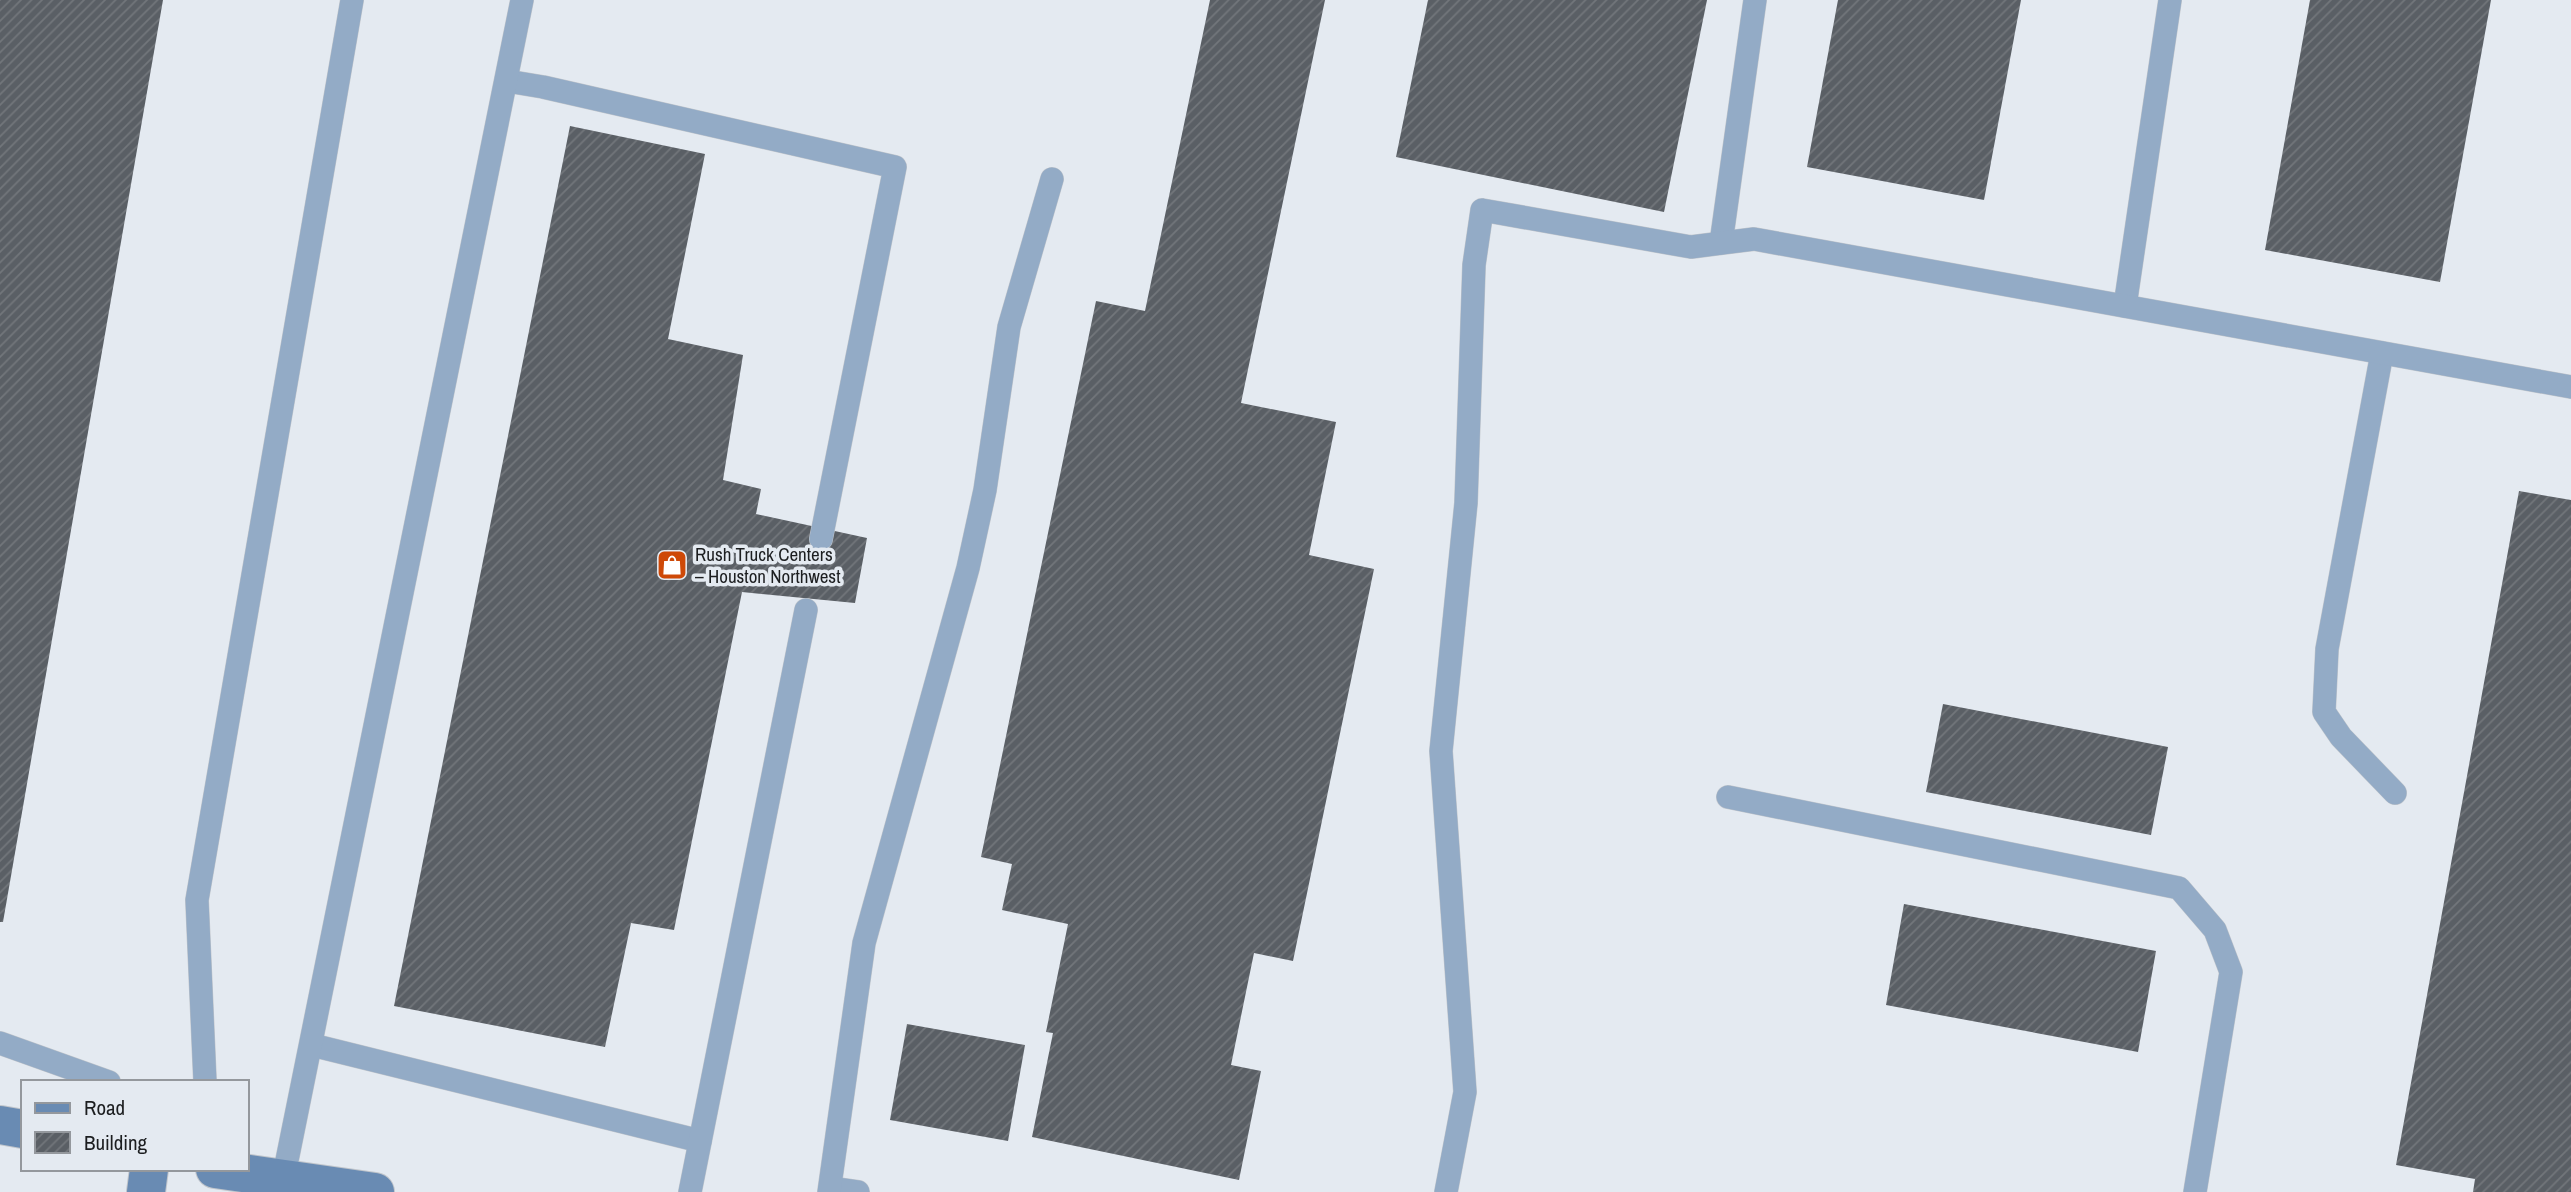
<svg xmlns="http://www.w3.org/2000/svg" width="2571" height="1192" font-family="'Archivo Narrow',sans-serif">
  <defs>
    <pattern id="building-hatch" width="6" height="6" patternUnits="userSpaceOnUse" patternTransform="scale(1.75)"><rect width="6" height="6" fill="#5a5f65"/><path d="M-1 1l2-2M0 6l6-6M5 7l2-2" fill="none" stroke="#72767b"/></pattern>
  </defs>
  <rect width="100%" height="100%" fill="#e4eaf1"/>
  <g fill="url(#building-hatch)">
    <path d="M0 0H163L3 922H0Z"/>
    <path d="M1210 0H1325L1241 403 1336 422 1309 555 1374 569 1293 961 1254 953 1231 1065 1261 1071 1239 1180 1032 1137 1053 1033 1046 1032 1068 924 1002 910 1012 864 981 857 1096 301 1145 311Z"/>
    <path d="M1428 0H1707L1664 212 1396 157Z"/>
    <path d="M1838 0H2021L1984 200 1807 167Z"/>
    <path d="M2310 0H2491L2440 282 2265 250Z"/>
    <path d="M570 126 705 154 668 339 743 355 723 480 761 489 756 514 867 538 855 603 742 592 674 930 631 923 605 1047 394 1006Z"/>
    <path d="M2519 491 2571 500V1192H2473L2475 1179 2396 1165Z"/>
    <path d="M1943 704 2168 747 2151 835 1926 792Z"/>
    <path d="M1904 904 2156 951 2138 1052 1886 1005Z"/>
    <path d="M907 1024 1025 1045 1008 1141 890 1120Z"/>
  </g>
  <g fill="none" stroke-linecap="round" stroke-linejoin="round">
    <g stroke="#c0c5cb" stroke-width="24">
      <g id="service">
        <path d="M507 81 543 87 895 167 821 539"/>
        <path d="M1721 243 1755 0"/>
        <path d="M2125 306 2170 0"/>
        <path d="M2382 353 2327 649 2324 712 2341 737 2395 793"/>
        <path d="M1728 797 2179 888 2215 930 2231 972 2195 1192"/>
        <path d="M0 1043 109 1082"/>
        <path d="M312 1045 700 1141"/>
        <path d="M205 1082 197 900 352 0"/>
        <path d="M283 1180 522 0"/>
        <path d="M830 1188 858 1192"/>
        <path d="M690 1192 806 610"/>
        <path d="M829 1192 864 943 968 568 985 490 1009 327 1052 179"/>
        <path d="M1446 1192 1465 1092 1441 751 1466 503 1474 265 1482 210 1691 247 1754 239 2571 387"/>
      </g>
    </g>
    <g stroke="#c0c5cb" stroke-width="40">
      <g id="secondary">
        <path d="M0 1125 23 1129"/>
        <path d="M215 1169 375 1192"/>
        <path d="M146 1192 149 1169"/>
      </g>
    </g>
    <use href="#service" stroke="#93abc6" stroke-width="23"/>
    <use href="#secondary" stroke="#698bb3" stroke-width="38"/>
  </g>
  <defs>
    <g id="shop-square" transform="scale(1.575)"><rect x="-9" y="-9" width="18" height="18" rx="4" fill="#ce4908" stroke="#e4eaf1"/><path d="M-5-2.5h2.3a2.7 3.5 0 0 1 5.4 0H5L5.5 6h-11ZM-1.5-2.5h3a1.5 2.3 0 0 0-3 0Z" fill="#fff"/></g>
  </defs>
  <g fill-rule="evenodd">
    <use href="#shop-square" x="672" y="565"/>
  </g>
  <g text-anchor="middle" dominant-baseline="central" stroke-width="7" stroke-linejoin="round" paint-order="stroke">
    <g font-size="19" fill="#1c1e20" stroke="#e4eaf1" text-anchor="start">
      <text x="695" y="554">Rush Truck Centers<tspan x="695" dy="22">– Houston Northwest</tspan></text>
    </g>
  </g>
  <rect x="21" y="1080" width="228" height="91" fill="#e4eaf1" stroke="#94989d" stroke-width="2"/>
  <rect x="35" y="1103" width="35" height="10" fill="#698bb3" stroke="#94989d" stroke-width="2"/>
  <text x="84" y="1115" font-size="21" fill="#1c1e20">Road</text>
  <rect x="35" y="1132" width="35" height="21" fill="url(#building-hatch)" stroke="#94989d" stroke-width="2"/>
  <text x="84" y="1150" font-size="21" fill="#1c1e20">Building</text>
</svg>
